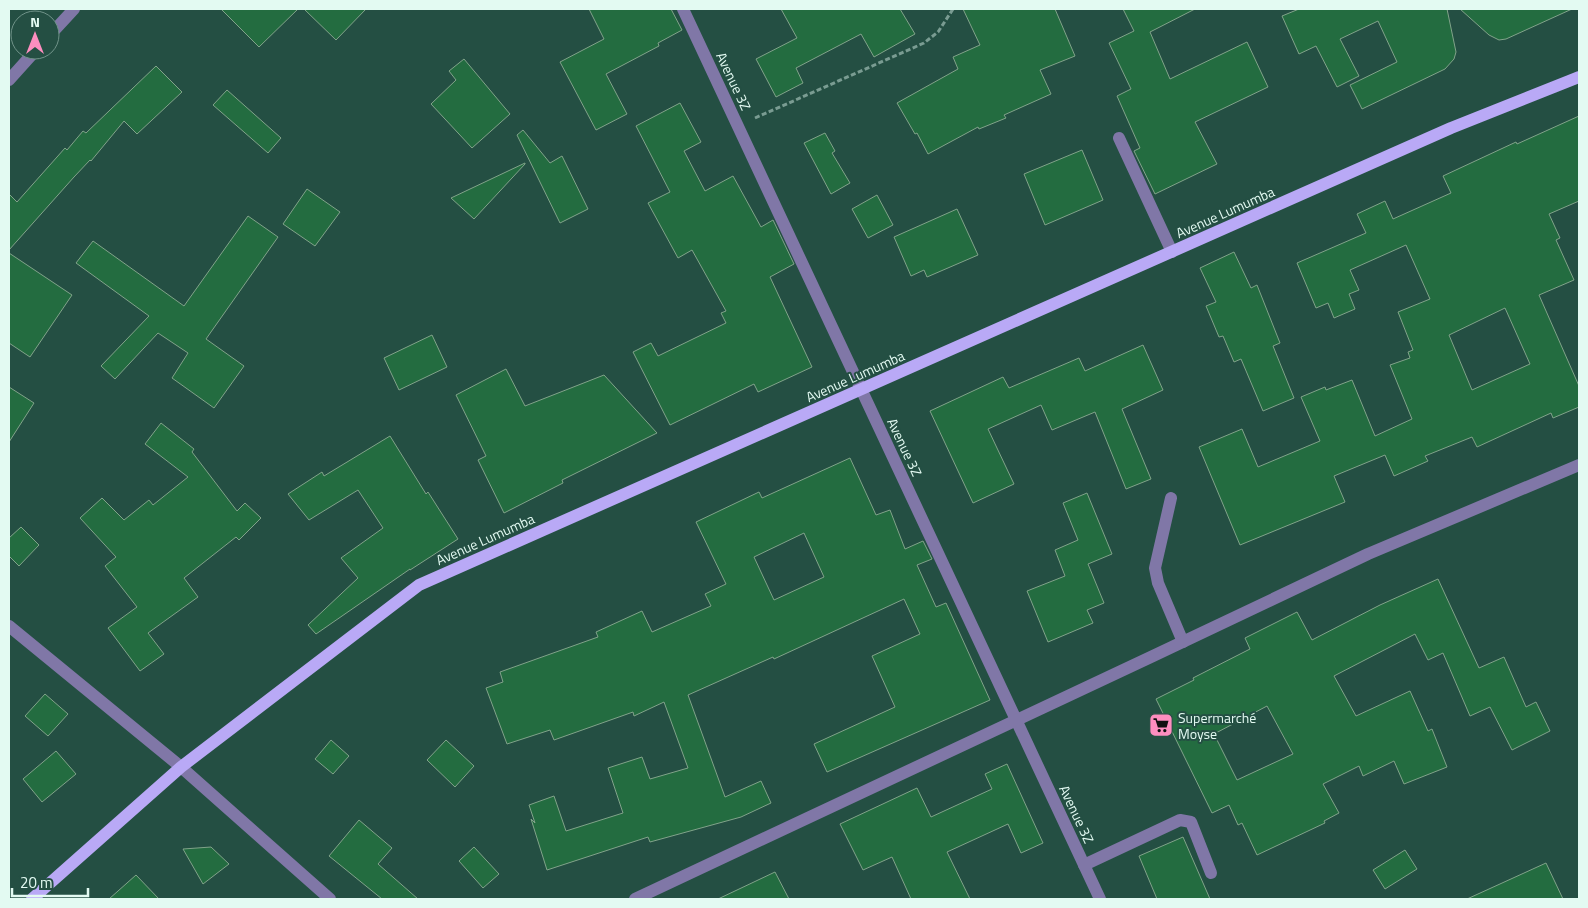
<svg xmlns="http://www.w3.org/2000/svg" width="1588" height="908" font-family="'Titillium Web',sans-serif">
  <rect width="100%" height="100%" fill="#244f43"/>
  <g fill="#236c40" stroke="#81a38a" fill-rule="evenodd">
    <path d="M221 9H298L259 47Z"/>
    <path d="M304 9H366L336 40Z"/>
    <path d="M589 9H671L682 30 658 43 659 46 606 74 627 114 596 130 560 62 604 39Z"/>
    <path d="M781 9H900L915 34 874 57 861 34 796 68 803 83 776 97 756 59 797 38Z"/>
    <path d="M963 9H1055L1075 56 1040 70 1051 94 1004 115 1006 118 979 129 978 127 928 154 917 133 915 134 897 103 958 69 953 57 980 45Z"/>
    <path d="M1123 9H1195L1150 32 1170 79 1247 42 1268 87 1195 122 1217 164 1155 194 1134 151 1140 148 1117 96 1131 89 1109 43 1134 31Z"/>
    <path d="M1299 9H1447L1456 52 1454 59 1445 69 1362 109 1350 85 1397 62 1378 21 1340 39 1359 76 1337 87 1316 46 1299 54 1282 16Z"/>
    <path d="M1460 9H1572L1506 39 1499 40 1489 35Z"/>
    <path d="M464 59 510 114 472 148 431 104 456 80 449 71Z"/>
    <path d="M156 66 182 92 137 134 124 121 91 161 90 160 74 177 9 250V194L17 202 65 148 67 150 83 131 86 133Z"/>
    <path d="M227 90 281 138 268 153 213 105Z"/>
    <path d="M680 103 701 142 684 151 705 191 733 176 761 227 773 220 794 264 770 277 812 367 758 392 754 384 670 425 633 352 651 343 658 356 726 323 721 313 726 311 692 250 678 258 648 203 670 192 636 126Z"/>
    <path d="M1579 116V201L1549 214 1560 238 1556 240 1574 280 1539 295 1579 386V407L1553 418 1551 413 1477 447 1472 437 1425 456 1428 461 1394 476 1385 455 1334 476 1345 502 1240 545 1199 447 1242 429 1258 467 1320 441 1301 397 1325 387 1326 390 1352 380 1375 436 1412 419 1390 365 1410 358 1408 352 1413 350 1398 312 1430 299 1406 245 1350 270 1359 290 1349 294 1355 309 1334 318 1328 303 1316 308 1297 263 1366 233 1357 214 1385 201 1393 219 1451 193 1443 176 1516 142 1517 144ZM1505 308 1530 364 1472 390 1449 335Z"/>
    <path d="M523 130 550 163 562 156 588 209 560 223 517 135Z"/>
    <path d="M825 133 835 151 832 153 850 183 831 194 804 143Z"/>
    <path d="M1082 150 1103 200 1045 225 1024 174Z"/>
    <path d="M525 163V164L474 219 451 198Z"/>
    <path d="M307 189 340 212 315 246 283 224Z"/>
    <path d="M877 195 893 225 868 238 852 209Z"/>
    <path d="M957 209 978 255 927 277 924 270 911 276 894 237Z"/>
    <path d="M248 216 278 237 206 339 244 366 214 408 172 378 188 353 158 333 115 379 101 366 149 316 76 263 93 241 184 306Z"/>
    <path d="M1234 252 1251 288 1257 285 1280 343 1273 346 1294 398 1263 411 1241 359 1234 362 1223 336 1219 337 1206 306 1216 302 1200 268Z"/>
    <path d="M9 253 72 295 30 357 9 343Z"/>
    <path d="M432 335 447 367 399 390 384 358Z"/>
    <path d="M1143 345 1163 390 1122 409 1151 479 1126 489 1095 412 1052 430 1041 405 988 429 1014 484 973 503 930 411 1003 377 1009 388 1079 358 1085 371Z"/>
    <path d="M506 369 525 406 604 375 657 433 562 480 563 483 504 513 478 460 486 456 456 395Z"/>
    <path d="M9 387 34 403 9 442Z"/>
    <path d="M161 423 194 449 192 452 237 511 245 503 261 518 239 540 236 537 184 578 198 597 148 633 164 654 140 671 108 628 137 607 105 566 116 557 80 518 102 498 124 520 149 500 153 505 188 477 145 444Z"/>
    <path d="M390 436 426 494 428 492 458 539 410 570V569L316 634 308 625 358 578 341 558 383 528 358 490 309 520 288 494 322 472 324 476Z"/>
    <path d="M850 458 876 515 890 510 905 549 923 541 932 559 917 565 936 607 946 603 990 700 827 772 814 744 895 707 872 656 920 634 904 599 774 659 773 657 688 695 725 797 761 781 771 803 741 817 650 842 648 837 547 870 531 819 535 823 529 805 554 796 566 831 623 813 608 768 642 757 650 779 688 768 664 702 634 716 633 712 554 740 550 730 507 744 486 688 503 682 500 672 598 637 596 632 642 611 652 632 711 606 705 594 726 584 696 522 759 492 762 498ZM804 533 824 577 774 600 754 557Z"/>
    <path d="M1087 493 1112 554 1088 564 1104 603 1087 610 1093 623 1048 642 1027 591 1065 576 1055 550 1078 540 1063 503Z"/>
    <path d="M21 527 39 545 19 566 9 556V538Z"/>
    <path d="M1438 579 1479 668 1504 657 1526 707 1536 702 1550 731 1512 750 1490 707 1470 716 1443 653 1428 660 1415 634 1334 676 1356 716 1410 691 1428 731 1432 729 1447 767 1404 784 1394 761 1363 776 1359 766 1323 784 1339 813 1324 821 1325 823 1257 855 1242 823 1238 825 1229 805 1212 813 1156 699 1194 680 1193 678 1250 649 1245 638 1297 612 1312 640 1380 605ZM1267 706 1293 754 1237 780 1214 734Z"/>
    <path d="M45 694 68 714 48 736 25 716Z"/>
    <path d="M331 740 349 756 333 774 315 759Z"/>
    <path d="M446 740 474 766 455 787 427 760Z"/>
    <path d="M56 751 76 774 42 802 23 779Z"/>
    <path d="M1007 764 1043 843 1021 853 1008 824 947 852 970 899H911L892 857 863 870 840 824 917 788 931 817 992 789 985 774Z"/>
    <path d="M359 820 392 848 378 864 418 899H382L329 856Z"/>
    <path d="M1183 837 1210 899H1157L1139 856Z"/>
    <path d="M211 847 229 864 203 884 183 849Z"/>
    <path d="M474 847 499 874 483 888 459 861Z"/>
    <path d="M1405 850 1417 869 1385 889 1373 870Z"/>
    <path d="M1546 863 1563 899H1467Z"/>
    <path d="M775 872 789 899H718Z"/>
    <path d="M136 875 159 899H109Z"/>
  </g>
  <g fill="none" stroke-linecap="round" stroke-linejoin="round">
    <path stroke="#7a9c92" stroke-width="3" stroke-dasharray="5 2.5" stroke-linecap="butt" d="M755 118 924 43 938 32 953 9"/>
    <g stroke="#8077a7" stroke-width="12">
      <path d="M683 9 1100 899"/>
      <path d="M50 35 74 9"/>
      <path d="M9 80 36 50"/>
      <path d="M1119 138 1172 252"/>
      <path d="M1171 498 1155 568 1158 583 1183 642"/>
      <path d="M9 626 181 767 330 899"/>
      <path d="M1084 865 1180 820 1191 822 1211 873"/>
      <path d="M635 899 1153 656 1368 554 1579 465"/>
    </g>
    <path stroke="#b9a9f6" stroke-width="12" d="M32 899 181 767 419 585 1451 128 1579 77"/>
  </g>
  <defs>
    <g id="supermarket-square" transform="scale(1.25)"><rect x="-9" y="-9" width="18" height="18" rx="4" fill="#fd8ebf" stroke="#244f43"/><path d="M-6-5.5h2.5l.6 2H6L4.5 2H-2.5L-4.4-4H-6ZM-1.5 3.2a1.3 1.3 0 1 0 .1 0ZM3 3.2a1.3 1.3 0 1 0 .1 0Z" fill="#111"/></g>
  </defs>
  <g fill-rule="evenodd">
    <use href="#supermarket-square" x="1161" y="725"/>
  </g>
  <g text-anchor="middle" dominant-baseline="central" stroke-width="4" stroke-linejoin="round" paint-order="stroke">
    <g font-size="14" fill="#e3faf2" stroke="#244f43">
      <text transform="translate(734 81) rotate(65)">Avenue 3Z</text>
      <text transform="translate(1225 212) rotate(-24)">Avenue Lumumba</text>
      <text transform="translate(855 376) rotate(-24)">Avenue Lumumba</text>
      <text transform="translate(905 447) rotate(65)">Avenue 3Z</text>
      <text transform="translate(485 539) rotate(-24)">Avenue Lumumba</text>
      <text transform="translate(1077 814) rotate(65)">Avenue 3Z</text>
    </g>
    <g font-size="14" fill="#e3faf2" stroke="#244f43" text-anchor="start">
      <text x="1178" y="717">Supermarché<tspan x="1178" dy="16">Moyse</tspan></text>
    </g>
  </g>
  <rect width="1588" height="908" fill="none" stroke="#e3faf2" stroke-width="20"/>
  <g transform="translate(35 35)"><circle r="24" fill="#244f43" stroke="#709389"/>
  <path d="M0-4L9 19L0 12L-9 19Z" fill="#fd8ebf"/>
  <text y="-8" font-size="14" font-weight="bold" text-anchor="middle" fill="#e3faf2">N</text>
  </g>
  <path d="M12 888v8h76v-8" fill="none" stroke="#e3faf2" stroke-width="2.5"/>
  <text x="20" y="888" font-size="15" fill="#e3faf2" stroke="#244f43" stroke-width="4" paint-order="stroke">20 m</text>
</svg>
